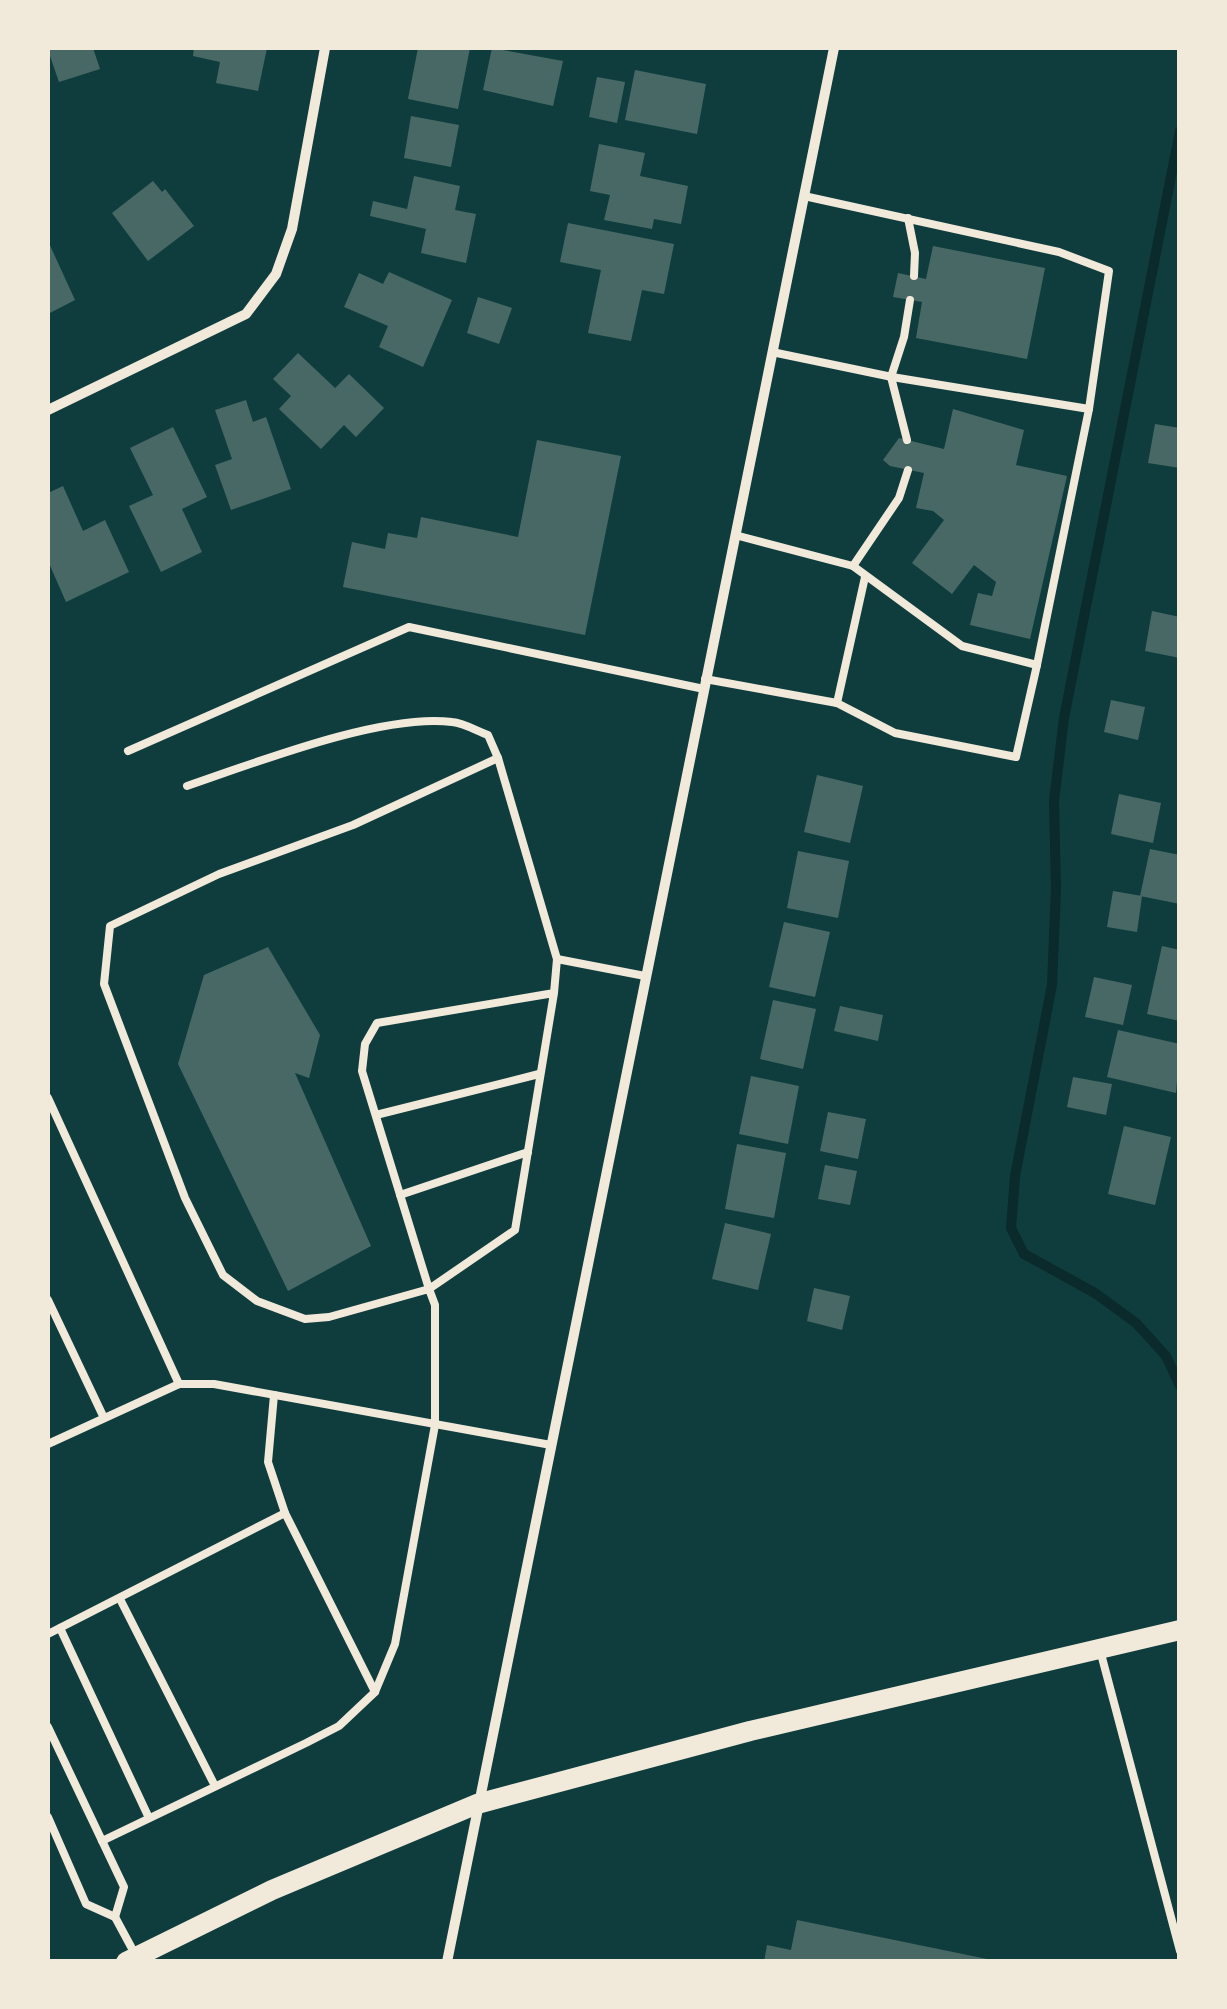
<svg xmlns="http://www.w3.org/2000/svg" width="1227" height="2009" font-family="Manrope,sans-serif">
  <rect width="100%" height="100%" fill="#0f3d3e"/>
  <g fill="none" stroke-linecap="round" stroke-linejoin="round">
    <path stroke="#0a2a2b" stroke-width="10" d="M1180 131 1064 718 1054 801 1056 889 1052 985 1015 1176 1011 1228 1024 1254 1095 1293 1136 1323 1166 1356 1180 1386"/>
  </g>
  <g fill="#486865">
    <path d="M48 48H93L100 69 59 82 50 56 48 57Z"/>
    <path d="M194 48H267L258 91 216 83 220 62 193 56Z"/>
    <path d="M418 48H470L458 109 408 99Z"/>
    <path d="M492 48 563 61 553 106 483 90Z"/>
    <path d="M635 70 706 84 697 134 625 120Z"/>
    <path d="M597 77 625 82 617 123 589 117Z"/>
    <path d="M411 116 459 125 451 167 404 158Z"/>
    <path d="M599 144 645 153 640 176 688 186 681 224 654 219 652 229 604 220 610 195 590 191Z"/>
    <path d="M414 176 460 186 455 210 476 214 466 263 421 253 426 229 370 216 373 201 407 209Z"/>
    <path d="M153 181 162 192 165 189 194 226 148 261 112 213Z"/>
    <path d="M568 223 674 244 664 294 642 290 631 341 588 333 601 270 560 262Z"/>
    <path d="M48 241 75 300 48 314Z"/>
    <path d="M933 246 1045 268 1027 359 916 338 922 302 893 297 898 273 926 279Z"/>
    <path d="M389 272 452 300 423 367 379 347 388 326 344 307 359 273 383 284Z"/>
    <path d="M478 297 512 308 499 344 467 333Z"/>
    <path d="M298 353 335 388 349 374 384 408 356 437 344 425 321 449 279 409 291 396 273 379Z"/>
    <path d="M246 400 253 422 266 417 291 489 231 510 215 465 232 459 215 410Z"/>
    <path d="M953 409 1024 430 1016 465 1067 476 1030 639 970 625 978 593 992 596 996 582 974 565 952 594 912 563 944 520 933 511 916 508 924 473 890 466 883 460 899 438 944 449Z"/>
    <path d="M1155 424 1180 428V468L1148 463Z"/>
    <path d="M173 427 207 497 182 509 202 552 161 572 129 506 153 495 130 448Z"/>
    <path d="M537 440 621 456 585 635 343 587 352 542 385 549 388 533 417 538 421 517 518 537Z"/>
    <path d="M63 486 83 531 105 520 129 572 66 602 48 561V493Z"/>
    <path d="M1152 611 1180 617V658L1145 651Z"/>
    <path d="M1111 700 1145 707 1138 740 1104 732Z"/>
    <path d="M817 775 863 786 850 843 804 832Z"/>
    <path d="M1119 794 1161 803 1153 843 1111 834Z"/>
    <path d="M1150 849 1180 855V904L1140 896Z"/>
    <path d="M798 851 849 861 838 918 787 908Z"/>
    <path d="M1113 891 1142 896 1137 932 1107 927Z"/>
    <path d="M784 922 830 932 815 997 769 987Z"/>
    <path d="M1162 946 1180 950V1021L1147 1014Z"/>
    <path d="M268 947 320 1035 309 1078 295 1073 371 1246 288 1291 178 1064 204 975Z"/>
    <path d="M1094 977 1132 985 1123 1025 1085 1017Z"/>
    <path d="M773 1000 816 1009 803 1069 760 1059Z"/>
    <path d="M840 1006 883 1015 878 1041 834 1031Z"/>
    <path d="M1118 1030 1180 1044 1176 1093 1107 1077Z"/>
    <path d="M751 1076 799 1086 788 1144 739 1134Z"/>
    <path d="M1073 1077 1112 1084 1106 1115 1067 1107Z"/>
    <path d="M828 1112 866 1119 858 1159 820 1151Z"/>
    <path d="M1124 1126 1171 1137 1155 1205 1108 1194Z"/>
    <path d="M737 1144 786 1153 774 1218 725 1209Z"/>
    <path d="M825 1165 857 1171 850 1205 818 1199Z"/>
    <path d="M725 1223 771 1234 758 1290 712 1279Z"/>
    <path d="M814 1288 850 1296 842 1330 807 1321Z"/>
    <path d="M797 1920 992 1960V1962H764L767 1945 791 1950Z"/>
  </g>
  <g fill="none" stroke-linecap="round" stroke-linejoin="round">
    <g stroke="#f1e9da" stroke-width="8">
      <path d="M804 196 1059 252 1109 271 1089 409"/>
      <path d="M908 218 915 253 914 276"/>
      <path d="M772 352 892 377 1089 409 1037 665"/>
      <path d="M907 440 891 377 904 337 910 300"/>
      <path d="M853 566 899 498 908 470"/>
      <path d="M705 679 837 703 895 733 1016 757 1037 665 962 646 853 566 735 535"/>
      <path d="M837 703 865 577"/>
      <path d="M128 751 409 627 704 689"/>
      <path d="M187 786C255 763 382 713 452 722 464 723 477 731 488 735L498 758"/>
      <path d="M554 993 515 1230 429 1289 362 1071 365 1044 377 1023 554 993 557 959"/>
      <path d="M48 1098 179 1384"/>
      <path d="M376 1115 539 1074"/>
      <path d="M400 1195 528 1152"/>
      <path d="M48 1300 104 1418"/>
      <path d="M274 1395 268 1462 285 1513 375 1692"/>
      <path d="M48 1444 179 1384H214L551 1445"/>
      <path d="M120 1599 215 1786"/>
      <path d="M60 1628 149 1818"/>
      <path d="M48 1634 285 1513"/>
      <path d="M1100 1650 1180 1951"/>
      <path d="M48 1727 124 1887 115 1917"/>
      <path d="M48 1817 86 1904 115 1917 136 1956"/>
      <path d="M102 1841 306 1743 339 1726 375 1692 395 1644 435 1425V1305L429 1289 329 1317 305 1319 257 1301 223 1275 185 1198 104 984 110 926 219 874 353 825 498 758 557 959 645 976"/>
    </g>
    <g stroke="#f1e9da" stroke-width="10">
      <path d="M48 410 246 314 276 274 292 229 325 48"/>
      <path d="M447 1962 834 48"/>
    </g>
    <path stroke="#f1e9da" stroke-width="20" d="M126 1962 272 1890 477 1804 750 1731 1180 1630"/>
  </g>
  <rect width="1227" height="2009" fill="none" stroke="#f1e9da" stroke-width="100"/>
</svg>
